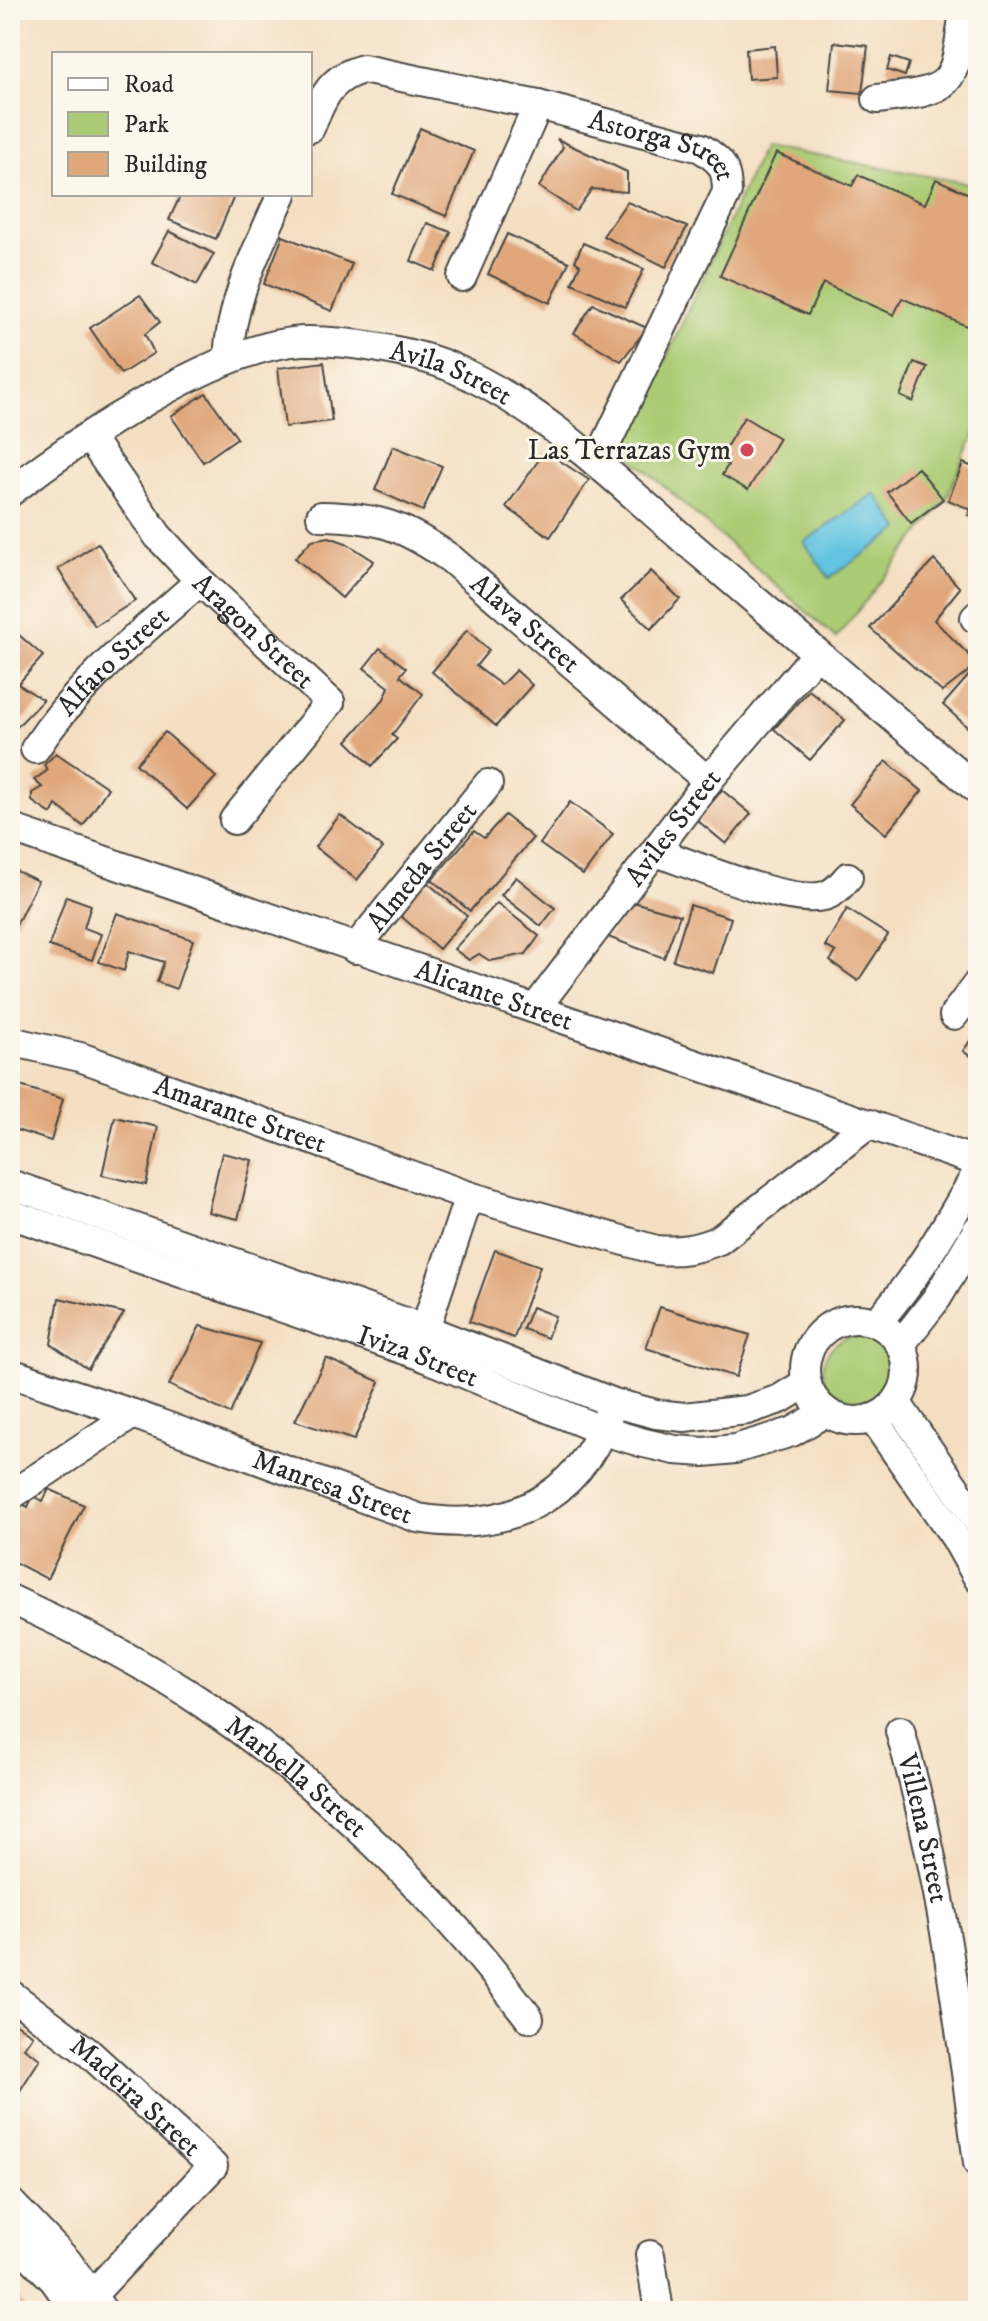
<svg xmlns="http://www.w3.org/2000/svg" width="988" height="2321" font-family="'IM FELL DW Pica',serif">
  <rect width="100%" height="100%" fill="#fbf7ec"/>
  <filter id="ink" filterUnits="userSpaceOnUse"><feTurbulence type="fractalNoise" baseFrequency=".0125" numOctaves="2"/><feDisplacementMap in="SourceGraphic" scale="16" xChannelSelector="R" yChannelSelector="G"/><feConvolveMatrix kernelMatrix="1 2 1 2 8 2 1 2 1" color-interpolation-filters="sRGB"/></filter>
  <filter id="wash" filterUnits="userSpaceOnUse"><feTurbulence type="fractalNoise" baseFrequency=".006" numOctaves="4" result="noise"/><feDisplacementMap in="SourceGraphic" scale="32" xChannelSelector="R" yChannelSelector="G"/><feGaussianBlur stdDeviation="1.8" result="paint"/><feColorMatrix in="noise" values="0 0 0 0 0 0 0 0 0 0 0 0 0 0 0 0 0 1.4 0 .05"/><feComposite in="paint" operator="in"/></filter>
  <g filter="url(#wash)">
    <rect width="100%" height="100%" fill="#f4dfc3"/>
    <g fill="#abcc74" stroke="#6b7c50" stroke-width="2">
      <path d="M763 146 978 185V426L945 501 836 638 624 451Z"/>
      <circle cx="856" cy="1370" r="33"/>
    </g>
    <path fill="#62c4e1" stroke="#467886" stroke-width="2" d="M875 493 900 529 829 578 804 542Z"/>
    <g id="blocks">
      <g fill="#e0a77b">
        <path d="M834 42 868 46 862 93 829 90Z"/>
        <path d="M775 46 777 77 748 79 746 49Z"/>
        <path d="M891 57 909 63 905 76 887 70Z"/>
        <path d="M420 128 474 151 446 216 392 194Z"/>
        <path d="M557 139 627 172V192L592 189 576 211 539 187 563 147Z"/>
        <path d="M776 153 852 186 858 175 925 204 936 179 978 198V331L902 298 894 315 823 283 808 315 720 276Z"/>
        <path d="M181 194H235L216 239 169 220Z"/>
        <path d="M627 202 687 227 666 267 603 236Z"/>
        <path d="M427 223 451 232 435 271 411 261Z"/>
        <path d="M169 231 214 254 197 285 152 262Z"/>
        <path d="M507 234 569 262 550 303 488 274Z"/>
        <path d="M283 236 352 264 332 311 264 284Z"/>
        <path d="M583 243 644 269 625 307 572 283 580 265 575 261Z"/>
        <path d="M140 295 160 322 145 334 154 353 121 374 90 328Z"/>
        <path d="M593 304 647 328 621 361 574 333Z"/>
        <path d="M324 362 332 421 285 427 278 368Z"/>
        <path d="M914 362 927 367 913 402 900 396Z"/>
        <path d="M206 393 237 438 203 462 171 416Z"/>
        <path d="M744 417 779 438 748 490 722 475 728 465 719 459Z"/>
        <path d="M393 446 442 466 423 511 375 490Z"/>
        <path d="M545 451 589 480 550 537 506 507Z"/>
        <path d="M963 463 978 469V519L968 515 970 509 948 500Z"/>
        <path d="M918 468 943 499 911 523 887 492Z"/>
        <path d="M329 537 346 543 374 561 342 598 295 558 312 540Z"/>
        <path d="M98 543 135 601 95 626 58 569Z"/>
        <path d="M934 560 960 588 934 620 978 664 942 692 870 628Z"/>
        <path d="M651 571 680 599 651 629 621 600Z"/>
        <path d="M10 627 43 656 18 684 43 700 10 734Z"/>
        <path d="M467 630 489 650 476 666 501 685 516 670 532 685 496 726 432 672Z"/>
        <path d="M380 648 406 668 400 676 423 694 392 735 397 739 372 766 347 741 384 699 389 687 364 668Z"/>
        <path d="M978 665V730L975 734 943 705Z"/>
        <path d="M809 690 845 720 810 760 774 729Z"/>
        <path d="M165 732 216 777 187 809 136 764Z"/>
        <path d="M56 753 108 788 83 826 56 805 51 814 32 801V793L42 787 34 780 48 770 44 765Z"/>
        <path d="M886 761 922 791 886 834 850 804Z"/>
        <path d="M722 790 751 814 726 844 697 820Z"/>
        <path d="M570 802 613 834 583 875 540 844Z"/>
        <path d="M340 815 383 848 357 880 315 847Z"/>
        <path d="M505 815 533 838 470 911 432 880 474 831 484 838Z"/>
        <path d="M10 868 38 881 13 931 10 930Z"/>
        <path d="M516 877 555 908 541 926 501 895Z"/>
        <path d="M423 879 467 916 439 949 396 912Z"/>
        <path d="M66 896 91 905 84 928 101 934 92 960 49 946Z"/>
        <path d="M633 902 680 915 664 958 608 937Z"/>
        <path d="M497 903 539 936 526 954 490 961 479 954 469 960 454 949Z"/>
        <path d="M690 905 731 918 713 973 673 960Z"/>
        <path d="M847 909 888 935 858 981 830 961 836 952 825 946Z"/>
        <path d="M117 913 193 940 176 989 157 982 164 962 129 951 124 971 99 962Z"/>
        <path d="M978 1029V1062L963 1051Z"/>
        <path d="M10 1083 63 1099 51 1141 10 1128Z"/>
        <path d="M115 1117 158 1127 146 1185 102 1175Z"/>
        <path d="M222 1153 252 1160 238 1219 208 1212Z"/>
        <path d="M495 1250 540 1266 514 1338 469 1322Z"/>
        <path d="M59 1298 124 1313 88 1369 51 1344Z"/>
        <path d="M532 1307 555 1316 547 1338 523 1329Z"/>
        <path d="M660 1307 750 1335 736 1377 646 1348Z"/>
        <path d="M200 1326 260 1343 230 1414 169 1385Z"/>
        <path d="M326 1358 380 1382 354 1440 295 1421Z"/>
        <path d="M49 1489 84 1505 47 1579 10 1560V1512L13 1513 16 1508 20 1510 22 1504 28 1507 33 1496 43 1501Z"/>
        <path d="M10 2020 33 2035 24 2048 40 2059 14 2100 10 2098Z"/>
        <path d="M16 2293 26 2311H10V2297Z"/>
      </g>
    </g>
  </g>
  <g filter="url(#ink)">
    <use href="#blocks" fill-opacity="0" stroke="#494642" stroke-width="2"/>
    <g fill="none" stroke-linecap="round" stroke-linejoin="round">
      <g stroke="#494642" stroke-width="32">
        <g id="minor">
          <path d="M877 99C955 90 954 88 964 10"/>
          <path id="s1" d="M310 128C323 98 329 78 363 69L538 105 701 148C721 161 727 167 727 192L597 463"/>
          <path d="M462 277 538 105"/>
          <path d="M228 359C231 298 258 249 282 194"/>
          <path id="s2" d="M90 438 158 536 200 581 330 702"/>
          <path id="s3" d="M10 492C77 440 218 345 303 341 345 340 412 351 451 367 540 405 616 480 688 543 785 625 881 708 978 790"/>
          <path id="s4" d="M321 516C379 517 404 526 451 559L708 781"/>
          <path d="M975 618 978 615"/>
          <path id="s5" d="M35 749C79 682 140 634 200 581"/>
          <path d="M234 820 330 702"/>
          <path id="s6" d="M10 828 978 1162"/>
          <path d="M656 852C694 865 787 905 824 896 835 893 841 885 848 877"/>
          <path id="s7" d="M355 949 488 784"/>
          <path id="s8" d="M535 1009 708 781 817 653"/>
          <path d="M954 1015 978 983"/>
          <path id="s9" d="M10 1041 80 1057 469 1196 656 1250C680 1252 697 1249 719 1240L869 1124"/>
          <path d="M10 1184 425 1329 614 1403 656 1414 684 1417 747 1410 780 1399 806 1383"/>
          <path id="s10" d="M10 1214 417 1354 603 1431 644 1443 675 1450 704 1452 735 1449 792 1432 826 1412"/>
          <circle cx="856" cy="1370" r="51"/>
          <path d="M876 1323C918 1277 947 1225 978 1171"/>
          <path d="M901 1344 937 1298 978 1229"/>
          <path d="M419 1347 469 1196"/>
          <path id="s11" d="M10 1373 133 1414 418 1518C505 1533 576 1501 608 1416"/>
          <path d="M896 1402 978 1521"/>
          <path d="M873 1419 955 1537 978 1578"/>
          <path d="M10 1496 133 1414"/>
          <path id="s12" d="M10 1599C76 1629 142 1662 202 1703 328 1789 437 1896 529 2018"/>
          <path id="s13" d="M900 1731C941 1873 959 2017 978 2163"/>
          <path id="s14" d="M10 1994 89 2053 213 2166 77 2311"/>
          <path d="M10 2202 67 2261 102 2310"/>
          <path d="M10 2235 54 2280 76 2311"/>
          <path d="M650 2255 659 2311"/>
        </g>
      </g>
      <use href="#minor" stroke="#fff" stroke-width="28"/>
    </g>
  </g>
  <circle fill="#d1495b" stroke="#fbf7ec" stroke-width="3" cx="747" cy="450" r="8"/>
  <g text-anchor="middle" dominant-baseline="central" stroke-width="6" stroke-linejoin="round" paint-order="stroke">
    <g font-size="28" fill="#2b2b2b" stroke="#fbf7ec">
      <text stroke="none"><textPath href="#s1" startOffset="394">Astorga Street</textPath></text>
      <text stroke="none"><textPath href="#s3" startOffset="486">Avila Street</textPath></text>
      <text stroke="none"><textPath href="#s4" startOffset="238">Alava Street</textPath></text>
      <text stroke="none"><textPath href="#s2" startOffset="254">Aragon Street</textPath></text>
      <text stroke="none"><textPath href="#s5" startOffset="118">Alfaro Street</textPath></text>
      <text stroke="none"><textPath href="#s8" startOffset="228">Aviles Street</textPath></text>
      <text stroke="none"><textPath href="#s7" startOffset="106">Almeda Street</textPath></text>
      <text stroke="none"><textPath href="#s6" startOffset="512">Alicante Street</textPath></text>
      <text stroke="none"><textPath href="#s9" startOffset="242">Amarante Street</textPath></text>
      <text stroke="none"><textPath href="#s10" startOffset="432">Iviza Street</textPath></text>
      <text stroke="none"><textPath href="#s11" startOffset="342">Manresa Street</textPath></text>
      <text stroke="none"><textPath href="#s12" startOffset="338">Marbella Street</textPath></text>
      <text stroke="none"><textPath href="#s13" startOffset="100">Villena Street</textPath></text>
      <text stroke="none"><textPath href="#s14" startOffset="162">Madeira Street</textPath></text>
    </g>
    <g font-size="28" fill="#2b2b2b" stroke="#fbf7ec" text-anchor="end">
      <text x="731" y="450">Las Terrazas Gym</text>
    </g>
  </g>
  <rect width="988" height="2321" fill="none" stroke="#fbf7ec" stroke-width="40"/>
  <rect x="52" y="52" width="260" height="144" fill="#fbf7ec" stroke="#a8a59f" stroke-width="2"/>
  <rect x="68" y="78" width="40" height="12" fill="#ffffff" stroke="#a8a59f" stroke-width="2"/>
  <text x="124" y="92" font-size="24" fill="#2b2b2b">Road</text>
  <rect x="68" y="112" width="40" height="24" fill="#abcc74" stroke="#a8a59f" stroke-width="2"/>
  <text x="124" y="132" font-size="24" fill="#2b2b2b">Park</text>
  <rect x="68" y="152" width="40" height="24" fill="#e0a77b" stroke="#a8a59f" stroke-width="2"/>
  <text x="124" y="172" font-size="24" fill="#2b2b2b">Building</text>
</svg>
